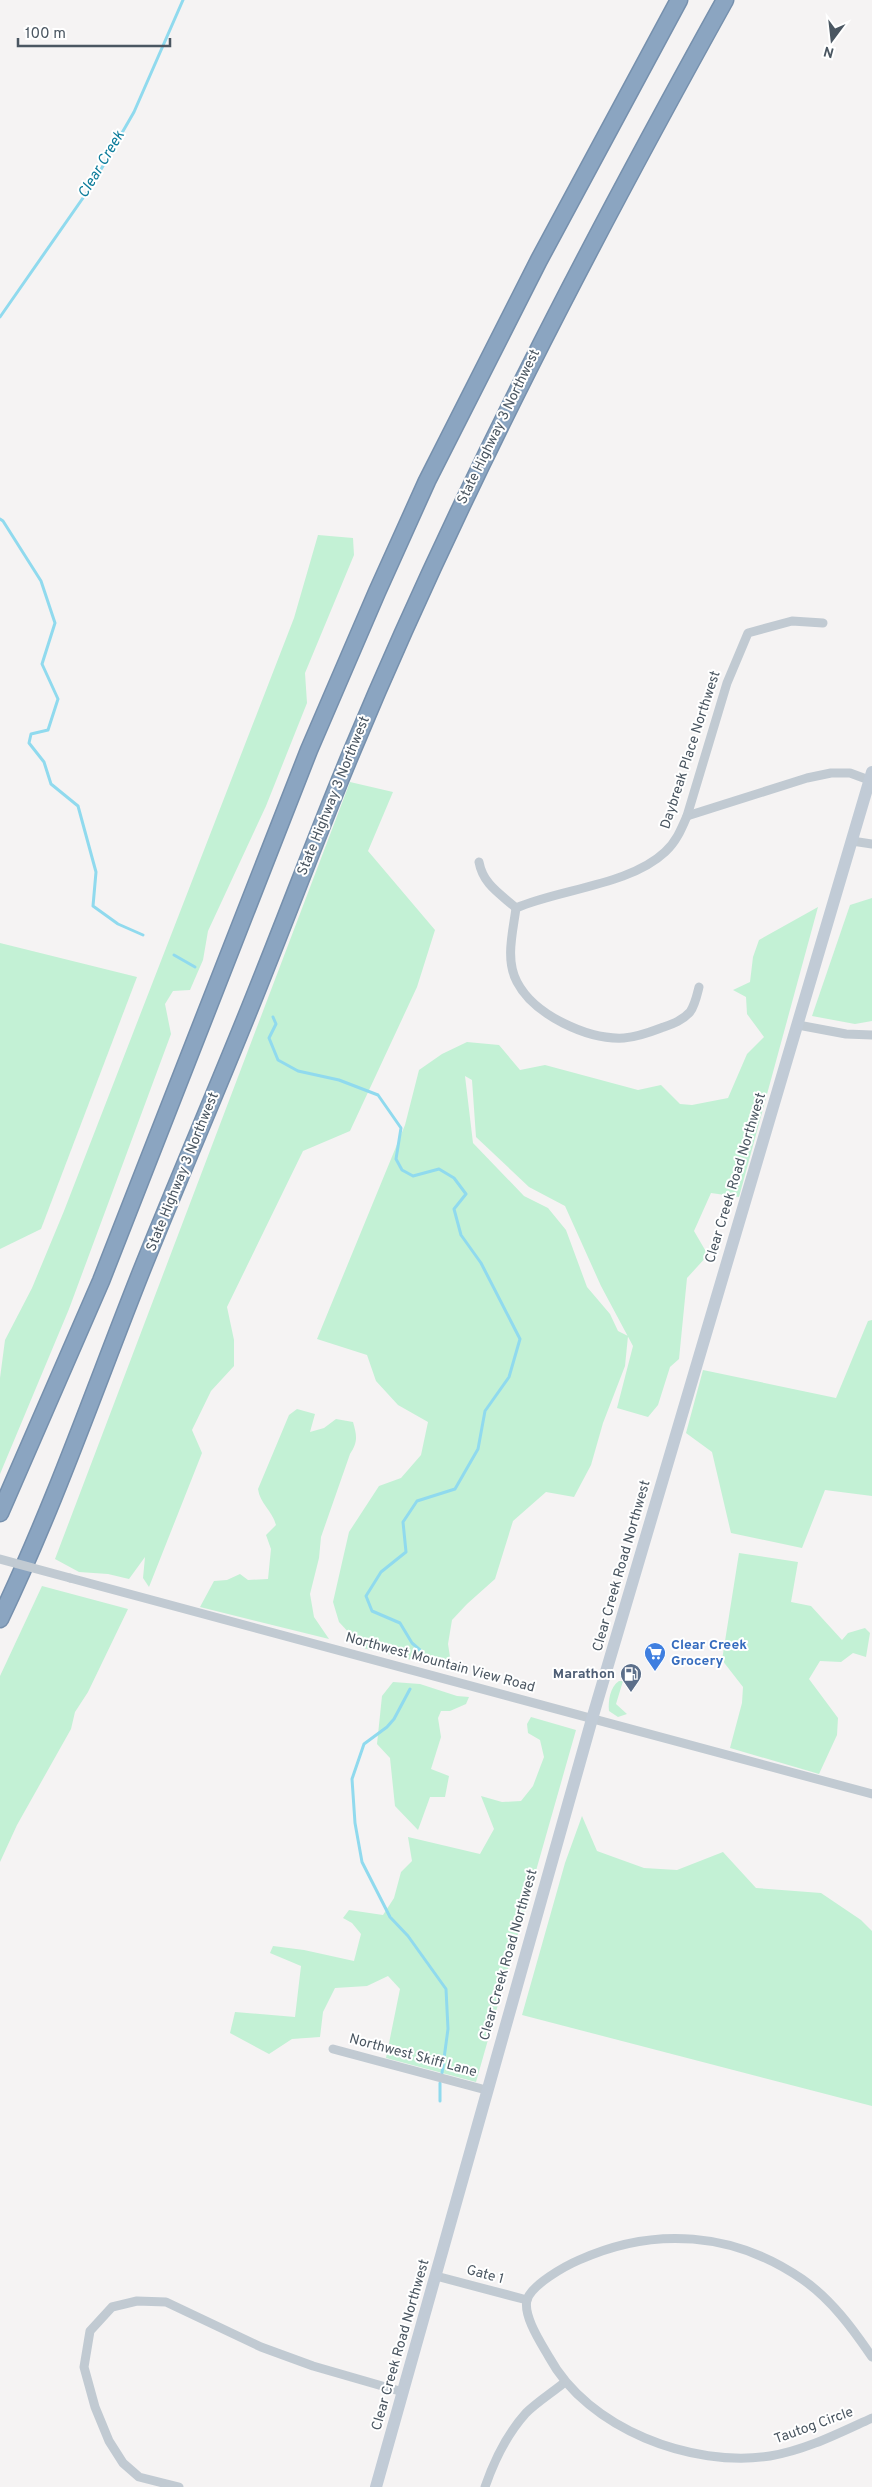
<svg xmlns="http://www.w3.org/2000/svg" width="872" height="2487" font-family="Overpass,sans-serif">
  <rect width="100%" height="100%" fill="#f5f3f3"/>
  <g fill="#c3f1d5">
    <path d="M318 535 353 538 354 555 305 673 307 703 266 806 208 931 203 960 190 990 173 991 165 1004 171 1034 69 1309 0 1474V1378L5 1340 32 1288 64 1211 294 618Z"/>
    <path d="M350 782 393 792 368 851 435 930 417 987 350 1131 303 1151 227 1307 234 1340V1366L211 1391 192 1430 202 1453 149 1587 143 1578 145 1557 129 1579 108 1574 79 1572 55 1559Z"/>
    <path d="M872 898V1021L855 1024 812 1016 850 905Z"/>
    <path d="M818 907 739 1197 711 1193 694 1231 708 1255 687 1278 679 1359 670 1367 658 1405 648 1417 617 1408 633 1346 601 1286 565 1206 529 1187 476 1137 472 1080 465 1076 473 1143 524 1196 548 1208 566 1230 587 1287 610 1314 618 1331 628 1336 625 1366 603 1423 591 1465 574 1497 546 1492 513 1521 495 1579 467 1604 452 1620 448 1644 452 1670 363 1648 339 1622 333 1602 349 1532 379 1486 401 1478 421 1455 428 1422 398 1405 376 1381 367 1355 317 1339 405 1125 419 1070 442 1054 467 1042 499 1045 520 1070 545 1065 638 1090 661 1085 680 1104 692 1105 728 1098 747 1054 764 1037 747 1014 746 997 733 990 750 982 753 957 759 940Z"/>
    <path d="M0 943 137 977 41 1229 0 1249Z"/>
    <path d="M872 1320V1496L825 1490 802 1548 731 1533 712 1452 686 1433 703 1370 836 1398 868 1321Z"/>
    <path d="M297 1409 315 1414 310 1432 324 1428 336 1419 353 1422C357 1436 358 1442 350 1454L321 1537 319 1558 310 1594 314 1617 329 1639 200 1607 214 1581 227 1580 240 1574 248 1580 268 1579 271 1549 266 1535 276 1525C272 1510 260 1504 258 1489L289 1415Z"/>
    <path d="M739 1553 798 1562 791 1602 811 1606 842 1640 848 1633 865 1628 870 1633 866 1657 853 1653 841 1662 820 1661 809 1679 838 1718 837 1735 819 1774 730 1748 742 1703 743 1687 722 1660Z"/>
    <path d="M42 1586 128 1609 88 1692 75 1712 71 1729 17 1825 0 1862V1676Z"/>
    <path d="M619 1681H623L616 1704 627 1714 618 1717 609 1711C608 1701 610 1687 619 1681Z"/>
    <path d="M393 1682 420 1684 457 1696 469 1697 466 1704 450 1711H441L438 1718 441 1737 431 1769 449 1776 445 1797H430L418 1830 395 1806 390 1758 377 1744 382 1696Z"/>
    <path d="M531 1717 576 1730 476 2082 386 2058 400 1989 388 1976 367 1986 335 1988 323 2012 320 2037 292 2039 269 2054 230 2033 235 2012 295 2017 301 1966 270 1953 273 1946 304 1950 354 1961 361 1934 352 1923 343 1918 349 1910 383 1915 394 1898 401 1872 412 1861 408 1837 480 1854 494 1829 481 1796 502 1802 521 1801 533 1786 544 1757 540 1740 528 1733 527 1724Z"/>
    <path d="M582 1816 597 1851 644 1868 677 1870 723 1852 756 1888 821 1893 861 1920 872 1931V2106L522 2015 565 1863Z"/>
  </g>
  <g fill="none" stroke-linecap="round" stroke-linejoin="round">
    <g stroke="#90daee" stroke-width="3">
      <path d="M0 317 92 185 134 112 183 0"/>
      <path d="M0 519 3 521 41 581 55 623 42 664 58 699 48 730 31 734 29 743 44 762 51 784 78 806 96 872 93 906 118 924 143 935"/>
      <path d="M174 955 195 967"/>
      <path d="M273 1017 276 1024 269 1038 278 1060 298 1071 339 1080 378 1095 401 1128 396 1159 402 1170 413 1176 439 1169 454 1178 466 1194 454 1209 461 1235 481 1263 520 1339 509 1377 485 1411 478 1449 455 1489 417 1501 403 1522 406 1552 381 1572 366 1596 372 1611 400 1623 412 1643 420 1650"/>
      <path d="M410 1689 394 1719 387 1727 364 1744 352 1779 355 1823 362 1862 390 1917 408 1936 446 1989 448 2029 442 2073"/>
      <path d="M440 2101V2083"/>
    </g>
    <g stroke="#7690ad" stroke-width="19">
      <g id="motorway">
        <path d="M0 1513 101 1281 309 750 377 592 427 481 539 260 679 0"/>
        <path d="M0 1619C54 1506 95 1388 141 1272 181 1172 224 1074 263 975 293 900 321 825 352 751 460 492 589 245 725 0"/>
      </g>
    </g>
    <g stroke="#c1cad2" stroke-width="9">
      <path d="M687 816 807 778 831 773H850L869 780"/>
      <path d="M852 841 872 844"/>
      <path d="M479 862C483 884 499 893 516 908"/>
      <path d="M516 908C560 889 630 885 665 852 676 842 681 830 687 816L727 683 748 633 792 621 823 623"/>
      <path d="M516 908C513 932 505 959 517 982 534 1015 588 1040 624 1038 637 1037 648 1033 661 1028 672 1024 682 1021 690 1012 695 1005 697 995 699 987"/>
      <path d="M798 1025 846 1034 872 1035"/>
      <path d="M70 1578 872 1794"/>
      <path d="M333 2049 486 2090"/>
      <path d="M436 2276 527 2300"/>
      <path d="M872 2357C853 2329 831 2299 802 2279 734 2232 654 2226 579 2260 565 2266 531 2285 527 2300 523 2316 541 2343 549 2357 588 2429 692 2468 770 2456 806 2450 839 2433 872 2418"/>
      <path d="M179 2487 139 2477 123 2463 109 2441 95 2407 84 2367 90 2331 112 2307 137 2301 166 2302 261 2347 313 2366 403 2392"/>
      <path d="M485 2487C494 2461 507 2434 526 2413 537 2402 553 2392 565 2382"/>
    </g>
    <path stroke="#c1cbd6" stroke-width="12" d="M376 2487 592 1719 872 772"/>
    <use href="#motorway" stroke="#8ba5c1" stroke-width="16"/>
    <path stroke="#c1cad2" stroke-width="9" d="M0 1559 70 1578"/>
  </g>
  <defs>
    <g id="supermarket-pin" transform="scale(1.125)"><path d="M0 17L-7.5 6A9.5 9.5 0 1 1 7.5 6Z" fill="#3f7fe0" stroke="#fff"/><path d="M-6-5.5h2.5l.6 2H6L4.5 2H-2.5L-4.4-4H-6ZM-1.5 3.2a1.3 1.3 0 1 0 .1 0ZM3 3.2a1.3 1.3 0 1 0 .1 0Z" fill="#fff"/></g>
    <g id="fuel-pin" transform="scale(1.125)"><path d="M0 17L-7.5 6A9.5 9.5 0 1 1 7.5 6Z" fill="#5c6f8a" stroke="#fff"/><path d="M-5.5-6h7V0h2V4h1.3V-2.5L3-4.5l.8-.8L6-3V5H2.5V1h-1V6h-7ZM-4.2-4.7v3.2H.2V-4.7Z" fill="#fff"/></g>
  </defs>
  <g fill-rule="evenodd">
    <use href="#supermarket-pin" x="655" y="1653"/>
    <use href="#fuel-pin" x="631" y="1674"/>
  </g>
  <g text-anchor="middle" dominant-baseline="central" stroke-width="4" stroke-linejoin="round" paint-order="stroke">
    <g font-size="14" fill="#4a5661" stroke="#fff">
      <text transform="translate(499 427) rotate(-64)">State Highway 3 Northwest</text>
      <text transform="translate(691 750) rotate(-72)">Daybreak Place Northwest</text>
      <text transform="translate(334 796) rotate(-68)">State Highway 3 Northwest</text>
      <text transform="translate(183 1172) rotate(-68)">State Highway 3 Northwest</text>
      <text transform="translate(736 1178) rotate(-73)">Clear Creek Road Northwest</text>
      <text transform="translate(622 1566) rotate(-74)">Clear Creek Road Northwest</text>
      <text transform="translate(440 1663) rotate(15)">Northwest Mountain View Road</text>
      <text transform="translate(509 1955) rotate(-74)">Clear Creek Road Northwest</text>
      <text transform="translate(413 2056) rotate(15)">Northwest Skiff Lane</text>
      <text transform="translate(485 2275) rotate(15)">Gate 1</text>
      <text transform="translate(401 2345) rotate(-74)">Clear Creek Road Northwest</text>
      <text transform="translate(814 2426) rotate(-20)">Tautog Circle</text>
    </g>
    <g font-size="14" font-weight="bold" fill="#366cbe" stroke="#fff" text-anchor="start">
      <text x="671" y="1645">Clear Creek<tspan x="671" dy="16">Grocery</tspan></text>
    </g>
    <g font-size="14" font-weight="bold" fill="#4e5e75" stroke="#fff" text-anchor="end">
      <text x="615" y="1674">Marathon</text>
    </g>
    <g font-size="15" font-style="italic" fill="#0c7c9b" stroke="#fff">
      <text transform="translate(102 165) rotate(-59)">Clear Creek</text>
    </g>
  </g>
  <g transform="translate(832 40) rotate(195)" stroke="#ffffff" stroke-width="4" paint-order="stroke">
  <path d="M0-4L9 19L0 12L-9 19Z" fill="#4a5661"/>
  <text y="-8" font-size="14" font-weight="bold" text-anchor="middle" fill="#4a5661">N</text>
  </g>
  <path d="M18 38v8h152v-8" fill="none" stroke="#4a5661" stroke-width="2.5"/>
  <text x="25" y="38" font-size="15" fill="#4a5661" stroke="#ffffff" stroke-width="4" paint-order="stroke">100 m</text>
</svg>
